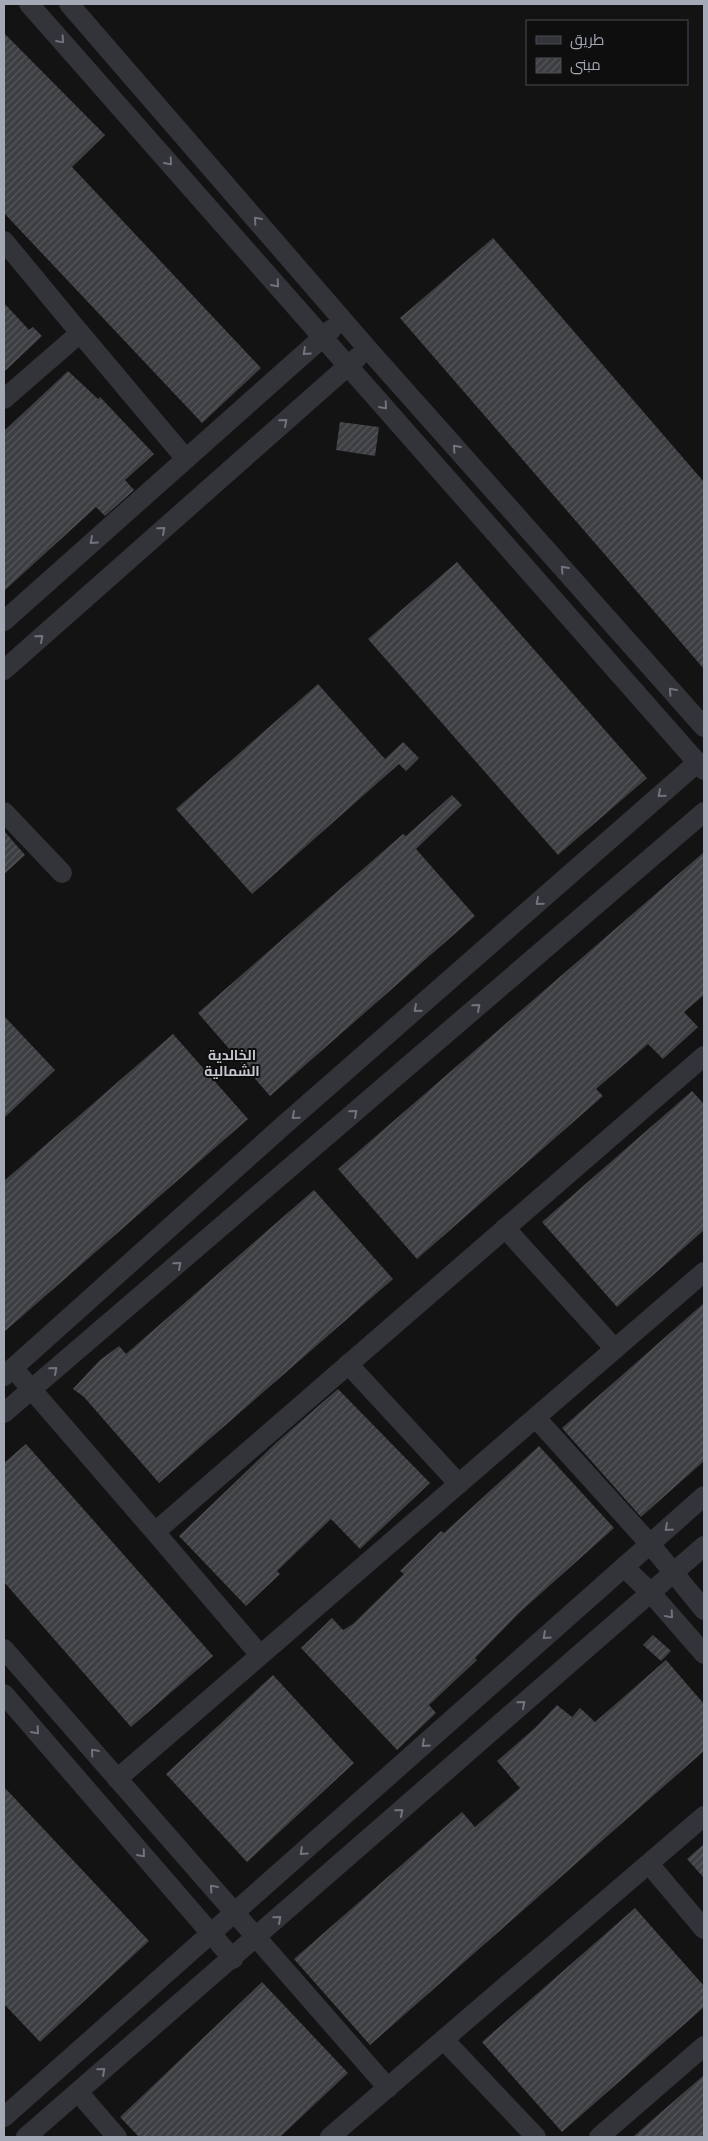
<svg xmlns="http://www.w3.org/2000/svg" width="708" height="2141" font-family="Barlow,Cairo,sans-serif">
  <defs>
    <pattern id="building-hatch" width="6" height="6" patternUnits="userSpaceOnUse" patternTransform="scale(1.25)"><rect width="6" height="6" fill="#3c3e41"/><path d="M-1 1l2-2M0 6l6-6M5 7l2-2" fill="none" stroke="#55575a"/></pattern>
  </defs>
  <rect width="100%" height="100%" fill="#131314"/>
  <g fill="url(#building-hatch)">
    <path d="M4 33 105 135 72 167 261 368 202 423 4 213Z"/>
    <path d="M493 238 704 482V669L400 318Z"/>
    <path d="M4 303 29 330 33 327 42 336 4 372Z"/>
    <path d="M68 371 98 399 100 397 154 454 125 480 134 490 105 516 96 507 4 591V431Z"/>
    <path d="M340 422 379 427 375 456 336 450Z"/>
    <path d="M457 562 647 778 558 855 368 639Z"/>
    <path d="M318 684 385 759 403 742 419 758 406 771 399 764 252 894 176 809Z"/>
    <path d="M452 795 462 805 416 849 475 916 270 1096 198 1013 403 834 406 836Z"/>
    <path d="M4 831 25 855 4 874Z"/>
    <path d="M704 852V995L684 1012 698 1027 663 1059 648 1044 596 1089 603 1096 417 1259 338 1169Z"/>
    <path d="M4 1016 55 1070 4 1118Z"/>
    <path d="M173 1034 248 1119 4 1332V1181Z"/>
    <path d="M692 1091 704 1104V1230L617 1307 542 1222Z"/>
    <path d="M314 1190 393 1279 159 1483 84 1397 73 1389 100 1360 119 1346 126 1354Z"/>
    <path d="M704 1303V1461L641 1517 562 1428Z"/>
    <path d="M338 1389 430 1483 360 1549 331 1519 277 1571 280 1574 246 1606 179 1536 277 1442Z"/>
    <path d="M26 1444 213 1656 131 1727 4 1582V1463Z"/>
    <path d="M539 1446 614 1528 520 1612 475 1658 477 1660 429 1705 436 1713 397 1750 301 1648 332 1618 343 1630 353 1624 404 1574 400 1571 441 1531 444 1533Z"/>
    <path d="M653 1635 671 1651 661 1661 643 1645Z"/>
    <path d="M666 1660 704 1704V1751L370 2045 294 1959 462 1812 475 1827 520 1788 497 1761 536 1727 557 1705 572 1717 580 1708 595 1722Z"/>
    <path d="M273 1675 354 1763 247 1862 166 1774Z"/>
    <path d="M4 1787 149 1941 40 2042 4 2004Z"/>
    <path d="M704 1844V1878L687 1859Z"/>
    <path d="M635 1908 704 1986V2007L562 2132 482 2042Z"/>
    <path d="M262 1982 348 2073 280 2137H139L120 2117Z"/>
    <path d="M704 2075V2137H633L651 2121Z"/>
  </g>
  <g fill="none" stroke-linecap="round" stroke-linejoin="round">
    <g stroke="#333439" stroke-width="20">
      <path d="M29 4 704 770"/>
      <path d="M69 4 367 348 704 727"/>
      <path d="M4 241 80 333"/>
      <path d="M4 399 80 333 186 459"/>
      <path d="M4 621 332 329"/>
      <path d="M4 670 358 357"/>
      <path d="M4 812 62 873"/>
      <path d="M505 1228 615 1349"/>
      <path d="M348 1364 459 1484"/>
      <path d="M13 1368 155 1532 704 1056"/>
      <path d="M4 1376 284 1125 698 762"/>
      <path d="M4 1413 704 812"/>
      <path d="M536 1418 650 1544 704 1610"/>
      <path d="M155 1532 260 1655"/>
      <path d="M624 1567 650 1592 704 1654"/>
      <path d="M4 1649 388 2088"/>
      <path d="M4 1694 233 1959"/>
      <path d="M117 1779 704 1272"/>
      <path d="M649 1864 704 1929"/>
      <path d="M444 2040 536 2137"/>
      <path d="M78 2092 117 2137"/>
      <path d="M4 2117 704 1496"/>
      <path d="M26 2137 704 1546"/>
      <path d="M330 2137 704 1816"/>
      <path d="M599 2137 704 2046"/>
    </g>
  </g>
  <defs><path id="oneway-chevron" d="M-2-3.5L2.5 0L-2 3.5" fill="none" stroke-width="1.6" stroke-linecap="round" stroke-linejoin="round" transform="scale(1.25)"/></defs>
  <g stroke="#71747d">
    <use href="#oneway-chevron" transform="translate(61 40) rotate(49)"/>
    <use href="#oneway-chevron" transform="translate(169 162) rotate(49)"/>
    <use href="#oneway-chevron" transform="translate(257 220) rotate(-131)"/>
    <use href="#oneway-chevron" transform="translate(276 284) rotate(49)"/>
    <use href="#oneway-chevron" transform="translate(306 352) rotate(138)"/>
    <use href="#oneway-chevron" transform="translate(384 406) rotate(49)"/>
    <use href="#oneway-chevron" transform="translate(284 422) rotate(-41)"/>
    <use href="#oneway-chevron" transform="translate(456 448) rotate(-132)"/>
    <use href="#oneway-chevron" transform="translate(162 530) rotate(-41)"/>
    <use href="#oneway-chevron" transform="translate(93 541) rotate(138)"/>
    <use href="#oneway-chevron" transform="translate(564 569) rotate(-132)"/>
    <use href="#oneway-chevron" transform="translate(40 638) rotate(-41)"/>
    <use href="#oneway-chevron" transform="translate(672 691) rotate(-132)"/>
    <use href="#oneway-chevron" transform="translate(661 794) rotate(139)"/>
    <use href="#oneway-chevron" transform="translate(539 902) rotate(139)"/>
    <use href="#oneway-chevron" transform="translate(477 1007) rotate(-41)"/>
    <use href="#oneway-chevron" transform="translate(417 1009) rotate(139)"/>
    <use href="#oneway-chevron" transform="translate(354 1113) rotate(-41)"/>
    <use href="#oneway-chevron" transform="translate(295 1116) rotate(139)"/>
    <use href="#oneway-chevron" transform="translate(178 1265) rotate(-41)"/>
    <use href="#oneway-chevron" transform="translate(54 1370) rotate(-41)"/>
    <use href="#oneway-chevron" transform="translate(668 1528) rotate(138)"/>
    <use href="#oneway-chevron" transform="translate(670 1615) rotate(49)"/>
    <use href="#oneway-chevron" transform="translate(546 1636) rotate(138)"/>
    <use href="#oneway-chevron" transform="translate(522 1704) rotate(-41)"/>
    <use href="#oneway-chevron" transform="translate(36 1731) rotate(49)"/>
    <use href="#oneway-chevron" transform="translate(425 1744) rotate(138)"/>
    <use href="#oneway-chevron" transform="translate(94 1752) rotate(-131)"/>
    <use href="#oneway-chevron" transform="translate(400 1812) rotate(-41)"/>
    <use href="#oneway-chevron" transform="translate(303 1852) rotate(138)"/>
    <use href="#oneway-chevron" transform="translate(142 1854) rotate(49)"/>
    <use href="#oneway-chevron" transform="translate(213 1888) rotate(-131)"/>
    <use href="#oneway-chevron" transform="translate(278 1919) rotate(-41)"/>
    <use href="#oneway-chevron" transform="translate(102 2071) rotate(-41)"/>
  </g>
  <g text-anchor="middle" dominant-baseline="central" stroke-width="4" stroke-linejoin="round" paint-order="stroke">
    <g font-size="14" font-weight="bold" fill="#c5c8d1" stroke="#0e0e0f">
      <text x="232" y="1054">الخالدية<tspan x="232" dy="16">الشمالية</tspan></text>
    </g>
  </g>
  <rect width="708" height="2141" fill="none" stroke="#a3a9b5" stroke-width="10"/>
  <rect x="526" y="20" width="162" height="65" fill="#0e0e0f" stroke="#4a4c51"/>
  <rect x="536" y="36" width="25" height="8" fill="#333439" stroke="#4a4c51"/>
  <text x="570" y="45" font-size="15" fill="#a3a9b5">طريق</text>
  <rect x="536" y="58" width="25" height="15" fill="url(#building-hatch)" stroke="#4a4c51"/>
  <text x="570" y="70" font-size="15" fill="#a3a9b5">مبنى</text>
</svg>
